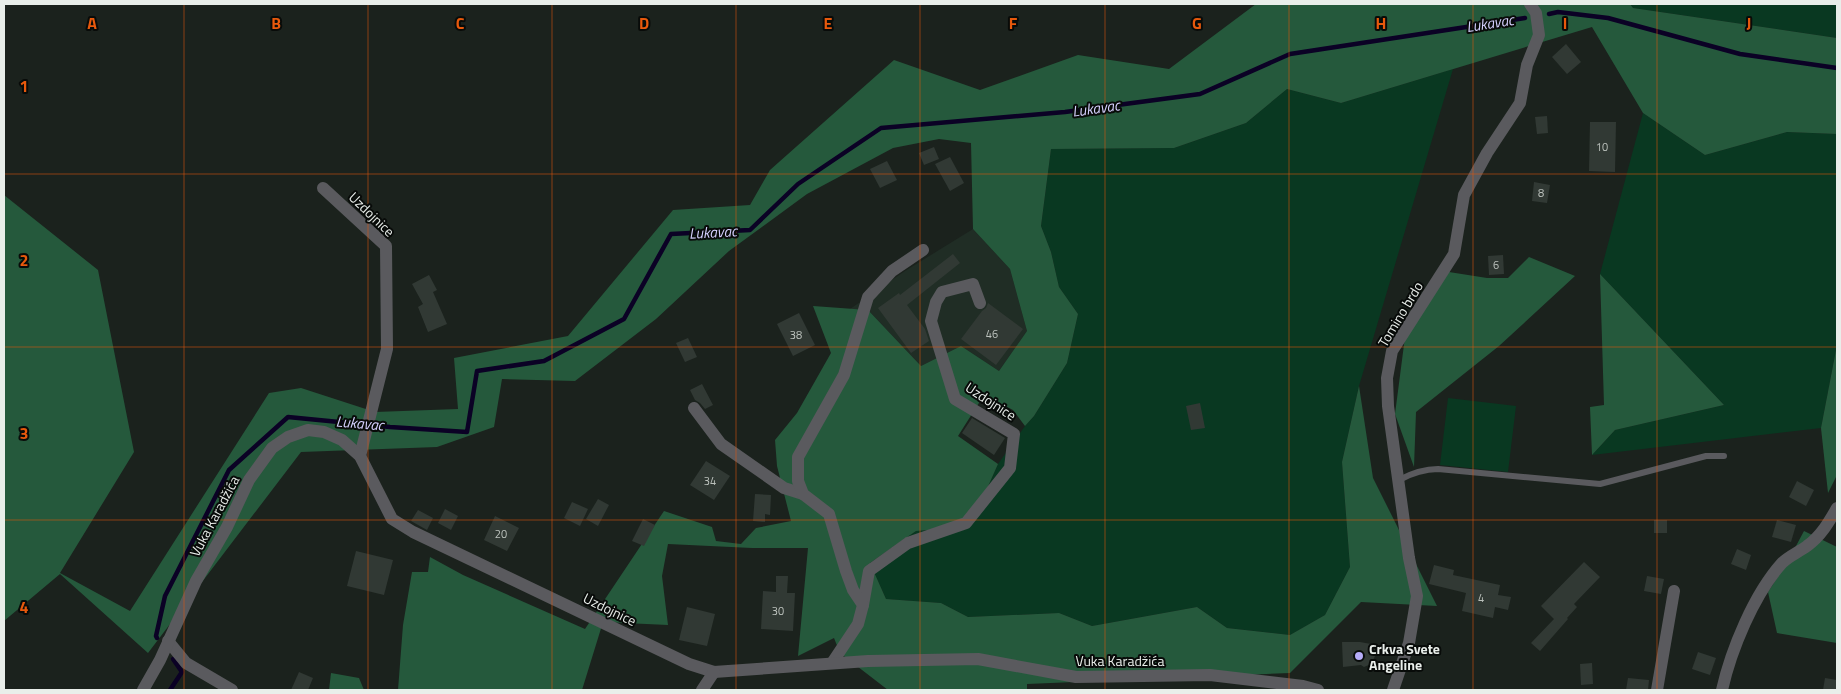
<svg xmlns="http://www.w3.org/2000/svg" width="1841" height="694" font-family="'Titillium Web',sans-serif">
  <rect width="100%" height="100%" fill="#1b221d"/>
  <path fill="#202d25" d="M973 229 1010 269 1027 331 999 371 961 346 921 366 868 310 850 309 905 271Z"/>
  <g fill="#093821">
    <path d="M1630 4H1837V38L1633 8Z"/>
    <path d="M1453 69 1359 386 1342 462 1350 567 1325 615 1290 635 1227 628 1197 607 1092 626 1059 613 968 617 941 603 886 599 870 563 916 531 970 527 998 464 1025 426 1034 416 1067 363 1078 314 1059 287 1051 252 1041 226 1051 149 1174 148 1246 123 1287 89 1341 103Z"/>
    <path d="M1643 113 1705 155 1787 132 1837 134V345L1821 428 1592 455 1615 430 1724 405 1600 274Z"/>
    <path d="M1448 398 1516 406 1508 472 1440 465Z"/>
  </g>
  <g fill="#25593c">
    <path d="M1256 4H1630L1633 8 1837 38V134L1787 132 1705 155 1643 113 1592 27 1341 103 1287 89 1246 123 1174 148 1051 149 1041 226 1051 252 1059 287 1078 314 1067 363 1034 416 1025 426 1013 410 984 395 958 436 998 464 970 527 916 531 870 563 886 599 941 603 968 617 1059 613 1092 626 1197 607 1227 628 1290 635 1325 615 1350 567 1342 462 1359 386 1373 478 1437 606 1361 602 1290 673 1027 684V690H888L840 653 834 638 798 656 808 548H752L668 544 662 576 668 625 603 622 582 690H398L403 625 412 572H428L430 557 463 575 585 629 664 511 712 527 716 541 741 544 756 528 791 521 777 466 775 440 797 413 831 353 813 306 868 310 921 366 961 346 999 371 1027 331 1010 269 973 229 971 143 939 139 893 148 807 194 729 251 656 319 575 381 502 379 494 427 437 447 301 452 148 653 60 574 4 621V195L98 270 134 452 60 573 130 611 269 393 301 388 375 412 458 409 454 358 568 336 673 210 750 205 770 170 894 60 980 90 1078 55 1169 69Z"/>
    <path d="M1529 257 1575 276 1499 346 1416 412 1414 467 1395 414 1405 337 1449 272 1487 278H1508Z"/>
    <path d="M1600 274 1724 405 1615 430 1592 455 1590 407 1604 405Z"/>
    <path d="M1837 345V475L1828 493 1821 428Z"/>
    <path d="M1804 531 1837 547V643L1777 633 1768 592 1788 561Z"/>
    <path d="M331 673 359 678 364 690H329Z"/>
  </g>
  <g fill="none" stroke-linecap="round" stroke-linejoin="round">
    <g stroke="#0b0125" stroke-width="4.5">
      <path d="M1549 14 1558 12 1608 18 1740 54 1837 68"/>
      <path d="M157 638 156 636 165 596 229 470 288 417 390 427 467 432 477 371 544 361 624 319 671 234 750 230 798 184 881 128 1065 112 1200 94 1290 54 1525 18"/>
      <path d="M170 690 182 672 173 659"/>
    </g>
  </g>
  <g fill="#313934">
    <path d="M1566 44 1581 62 1567 74 1552 57Z"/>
    <path d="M1547 116 1548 133 1537 134 1535 117Z"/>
    <path d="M1590 122H1616L1615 172 1589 171Z"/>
    <path d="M934 147 939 159 924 165 919 153Z"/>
    <path d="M950 157 964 183 950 191 935 164Z"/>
    <path d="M887 161 897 180 880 188 870 169Z"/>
    <path d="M1534 182 1550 185 1547 203 1532 201Z"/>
    <path d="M953 254 960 263 907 305 925 329 929 341 911 353 878 308 899 293 900 295Z"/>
    <path d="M1503 255 1504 274 1489 275 1488 256Z"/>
    <path d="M429 275 437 290 433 292 447 324 428 332 418 307 423 304 412 284Z"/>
    <path d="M988 303 1023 329 996 365 961 339 982 311 986 308Z"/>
    <path d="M799 313 815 345 793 356 777 324Z"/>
    <path d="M688 338 697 357 685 362 676 343Z"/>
    <path d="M702 384 713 405 705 409 700 403 695 400 690 390Z"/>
    <path d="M1200 403 1205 428 1191 430 1186 406Z"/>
    <path d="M972 418 1005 438 994 455 962 433Z"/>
    <path d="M706 461 730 476 714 500 690 485Z"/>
    <path d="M1797 481 1814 490 1806 506 1789 497Z"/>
    <path d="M755 494 771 495 770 515 765 514V522L753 521Z"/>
    <path d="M598 499 609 505 598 526 586 519Z"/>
    <path d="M572 502 588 509 580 526 564 518Z"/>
    <path d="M445 509 458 516 451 530 438 523Z"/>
    <path d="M418 510 433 518 427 530 411 521Z"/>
    <path d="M495 516 519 528 507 551 484 540Z"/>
    <path d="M643 519 655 525 644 546 632 541Z"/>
    <rect x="1654" y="520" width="13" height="13"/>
    <path d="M1777 520 1796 525 1791 542 1772 537Z"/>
    <path d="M1737 549 1751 555 1746 570 1731 564Z"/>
    <path d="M356 551 393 560 384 595 347 586Z"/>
    <path d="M1584 562 1600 577 1574 604 1577 607 1567 618 1568 619 1540 651 1531 643 1554 619 1541 606Z"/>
    <path d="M1434 565 1454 570 1453 575 1500 585 1498 595 1511 597 1508 610 1495 607 1493 618 1462 611 1466 593 1429 584Z"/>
    <path d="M776 576H788L787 593H795L793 631 761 629 763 591 776 592Z"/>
    <path d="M1647 576 1664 579 1661 594 1644 591Z"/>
    <path d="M687 607 715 614 707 646 679 640Z"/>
    <path d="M1342 642H1360L1371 644 1377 652 1371 664 1364 667 1361 665 1343 667Z"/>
    <path d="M1698 652 1716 658 1710 675 1692 669Z"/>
    <path d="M1592 663 1593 684 1581 685 1580 664Z"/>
    <path d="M299 672 313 678 308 690H291Z"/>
    <path d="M1628 678 1649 680 1648 690H1626Z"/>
    <path d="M1825 678 1837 680V690H1823Z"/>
  </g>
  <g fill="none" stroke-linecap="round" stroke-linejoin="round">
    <path stroke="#5a5a5e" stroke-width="6" d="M1399 480C1412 473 1423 469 1438 469L1600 484 1706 456H1724"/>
    <g stroke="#5a5a5e" stroke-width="12">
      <path d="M323 188 386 246 387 349 360 456"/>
      <path d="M694 408 721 444 784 488 803 494"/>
      <path d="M863 605 869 571 908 543 966 523 1010 468 1014 434 955 399 931 321 936 302 942 292 973 284 980 303"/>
      <path d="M168 641 186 663 232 690"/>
      <path d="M832 663 858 624 863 605 853 590 846 571 829 514 803 494 798 481V457L844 375 868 297 892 271 923 250"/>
      <path d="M143 690 160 660 196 581 227 527 249 480 272 448 288 437 308 430 324 432 342 440 360 456 392 519 413 532 689 664 714 672 868 661 978 659 1076 677 1210 675 1303 686 1318 690"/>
      <path d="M702 690 714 672"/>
      <path d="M1393 690 1409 643 1417 596 1409 558 1388 406 1387 378 1392 351 1454 254 1464 195 1487 153 1520 103 1527 65 1539 35 1536 13 1530 4"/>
      <path d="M1657 690 1674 591"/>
      <path d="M1722 690C1731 650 1754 594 1782 563 1789 556 1799 552 1807 546 1821 536 1829 522 1837 508"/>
    </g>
  </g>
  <path fill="none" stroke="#e8590c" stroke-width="1" stroke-opacity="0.55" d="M184 4V690M368 4V690M552 4V690M736 4V690M920 4V690M1105 4V690M1289 4V690M1473 4V690M1657 4V690M4 174H1837M4 347H1837M4 520H1837"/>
  <circle fill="#b6acf8" stroke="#080b09" stroke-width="2" cx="1359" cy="656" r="5"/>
  <g text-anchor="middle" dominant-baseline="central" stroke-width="4" stroke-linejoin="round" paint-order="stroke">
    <g font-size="11" fill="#bbc1bc">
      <text x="1602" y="147">10</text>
      <text x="1541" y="193">8</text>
      <text x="1496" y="265">6</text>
      <text x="992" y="334">46</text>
      <text x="796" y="335">38</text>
      <text x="710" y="481">34</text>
      <text x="501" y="534">20</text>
      <text x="1481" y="598">4</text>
      <text x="778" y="611">30</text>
    </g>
    <g font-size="14" fill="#e9eeea" stroke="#080b09">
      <text transform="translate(372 214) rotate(44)">Uzdojnice</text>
      <text transform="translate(1400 314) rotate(-59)">Tomino brdo</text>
      <text transform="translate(991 401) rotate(33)">Uzdojnice</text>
      <text transform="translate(214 516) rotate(-62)">Vuka Karadžića</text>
      <text transform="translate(610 609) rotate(26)">Uzdojnice</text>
      <text x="1120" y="660">Vuka Karadžića</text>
    </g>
    <g font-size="14" font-weight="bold" fill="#e9eeea" stroke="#080b09" text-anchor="start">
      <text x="1369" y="648">Crkva Svete<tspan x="1369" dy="16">Angeline</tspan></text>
    </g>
    <g font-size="15" font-style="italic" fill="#d6d1ff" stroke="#080b09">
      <text transform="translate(1490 23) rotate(-9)">Lukavac</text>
      <text transform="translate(1096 108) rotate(-8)">Lukavac</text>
      <text transform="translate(713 232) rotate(-3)">Lukavac</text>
      <text transform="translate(360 423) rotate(5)">Lukavac</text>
    </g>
  </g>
  <g font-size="16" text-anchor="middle" font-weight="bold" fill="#e8590c" stroke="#080b09" stroke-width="4" stroke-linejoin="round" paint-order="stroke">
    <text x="92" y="29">A</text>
    <text x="276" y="29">B</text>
    <text x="460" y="29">C</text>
    <text x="644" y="29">D</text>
    <text x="828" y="29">E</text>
    <text x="1013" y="29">F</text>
    <text x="1197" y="29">G</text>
    <text x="1381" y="29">H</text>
    <text x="1565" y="29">I</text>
    <text x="1749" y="29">J</text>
    <text x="24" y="92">1</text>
    <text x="24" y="266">2</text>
    <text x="24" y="439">3</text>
    <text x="24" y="613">4</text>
  </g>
  <rect width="1841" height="694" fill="none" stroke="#e9eeea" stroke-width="10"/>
</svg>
